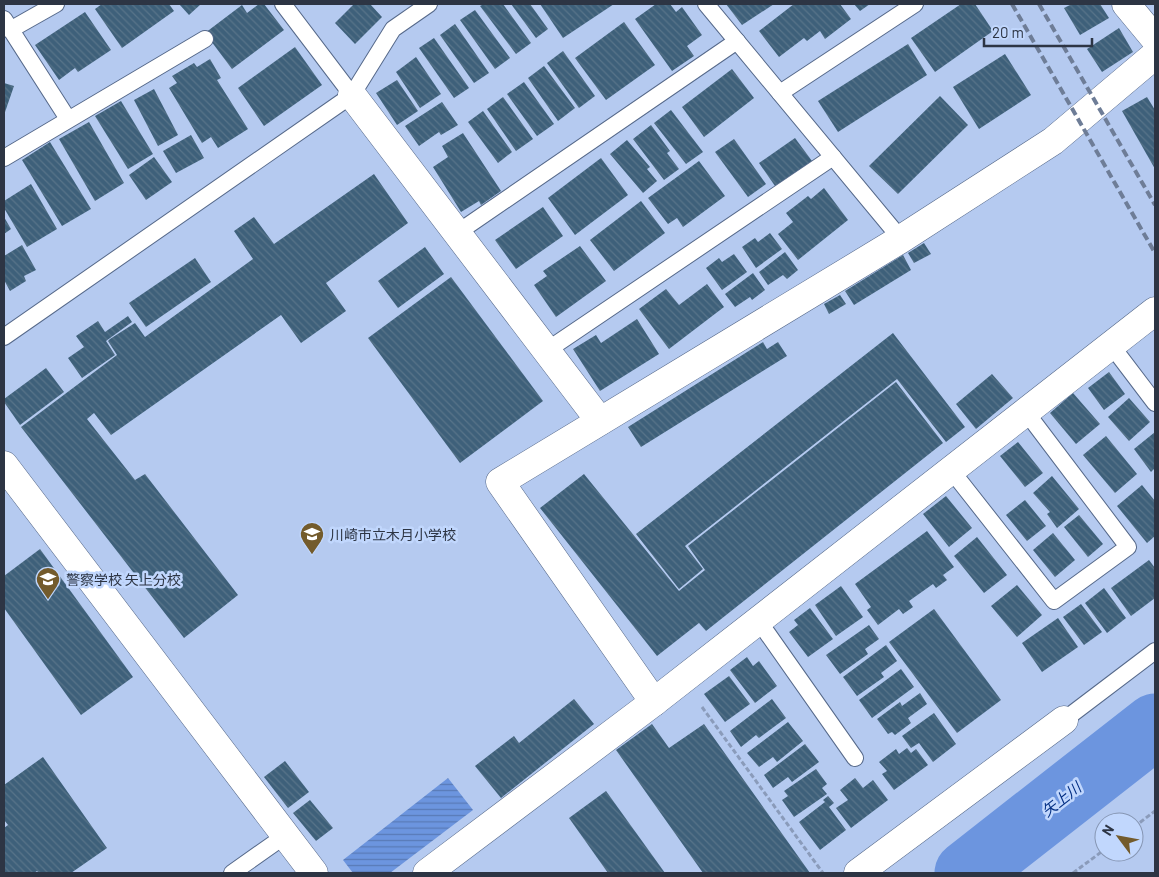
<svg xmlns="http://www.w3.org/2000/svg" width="1159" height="877" font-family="Barlow,'Noto Sans JP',sans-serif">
  <defs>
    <pattern id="water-rules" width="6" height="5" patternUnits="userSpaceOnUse" patternTransform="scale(1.25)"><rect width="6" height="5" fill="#6c95df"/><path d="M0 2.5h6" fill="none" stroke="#597ab6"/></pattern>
    <pattern id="building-back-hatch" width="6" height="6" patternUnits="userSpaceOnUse" patternTransform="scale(1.25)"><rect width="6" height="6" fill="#3e607a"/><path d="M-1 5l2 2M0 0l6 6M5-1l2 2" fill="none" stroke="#587489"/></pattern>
  </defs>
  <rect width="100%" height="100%" fill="#b5caf0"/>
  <path fill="url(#water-rules)" d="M448 778 473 810 390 873H353L343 860Z"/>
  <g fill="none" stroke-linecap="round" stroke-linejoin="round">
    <path stroke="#6c95df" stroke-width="65" d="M967 873 1155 726"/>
  </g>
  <g fill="url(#building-back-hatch)">
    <path d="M102 4H169L174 11 122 48 95 9Z"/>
    <path d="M179 4H201L189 15Z"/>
    <path d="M259 4H264L284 30 232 69 205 33 242 5 247 13Z"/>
    <path d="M354 4H370L382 17 355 44 335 23Z"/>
    <path d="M484 4H503L531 43 516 54 480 6Z"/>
    <path d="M511 4H530L548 29 536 38Z"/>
    <path d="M540 4H614L563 38Z"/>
    <path d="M656 4H670L676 12 682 7 702 35 687 46 694 56 672 71 635 19Z"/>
    <path d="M726 4H774L742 25Z"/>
    <path d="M794 4H840L851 19 825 39 820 31 807 41 804 38 779 57 759 31Z"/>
    <path d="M854 4H870L860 11Z"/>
    <path d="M961 4H975L993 31 935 72 911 38Z"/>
    <path d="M1072 4H1100L1109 18 1080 35 1064 8Z"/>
    <path d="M475 10 510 58 495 69 460 20Z"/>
    <path d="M85 12 111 50 78 72 75 68 59 80 35 45Z"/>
    <path d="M624 22 655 65 606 100 575 58Z"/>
    <path d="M455 24 489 73 474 83 440 35Z"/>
    <path d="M1119 28 1133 52 1102 72 1087 49Z"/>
    <path d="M434 38 469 88 454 98 419 48Z"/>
    <path d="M908 44 927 75 838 132 818 101Z"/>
    <path d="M295 47 322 85 264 126 238 88Z"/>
    <path d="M563 51 595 96 579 108 547 63Z"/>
    <path d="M1005 54 1031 95 979 129 953 87Z"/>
    <path d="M416 57 441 94 420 108 396 72Z"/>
    <path d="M210 59 221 78 217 80 248 129 218 148 211 137 202 143 169 88 177 83 172 76 194 63 197 67Z"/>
    <path d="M544 66 575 108 558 121 528 78Z"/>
    <path d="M732 69 754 98 704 137 682 107Z"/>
    <path d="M397 80 418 111 397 125 376 93Z"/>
    <path d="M524 82 554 124 537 136 507 94Z"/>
    <path d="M4 83 14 86 4 115Z"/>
    <path d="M154 89 178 135 158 146 134 100Z"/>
    <path d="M940 96 968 125 898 194 869 166Z"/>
    <path d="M503 97 533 139 516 151 487 109Z"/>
    <path d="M1147 97 1155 110V169L1122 111Z"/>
    <path d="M121 101 153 154 128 169 95 116Z"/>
    <path d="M442 102 458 125 441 135 439 132 419 146 405 126Z"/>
    <path d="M671 110 703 152 686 164 654 123Z"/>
    <path d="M483 111 512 152 498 163 468 122Z"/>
    <path d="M89 122 124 183 95 201 59 139Z"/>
    <path d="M651 125 670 151 667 153 679 169 664 180 633 139Z"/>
    <path d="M463 133 501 191 481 205 479 201 461 212 433 167 448 157 442 146Z"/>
    <path d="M191 135 204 158 176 173 163 151Z"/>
    <path d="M795 138 812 161 775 186 759 163Z"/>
    <path d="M734 139 766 184 748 197 715 152Z"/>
    <path d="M627 140 650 167 647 169 657 181 643 193 610 154Z"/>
    <path d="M50 142 91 209 62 226 22 160Z"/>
    <path d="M154 157 172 182 146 200 129 175Z"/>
    <path d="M601 158 628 195 575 235 548 198Z"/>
    <path d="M699 161 725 196 683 227 677 218 668 224 648 198Z"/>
    <path d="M374 174 408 223 326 283 346 311 301 343 281 315 111 435 94 413 87 419 135 480 145 474 238 595 184 638 21 427 117 355 108 341 110 339 135 323 145 337 253 259 234 231 254 217 274 244Z"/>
    <path d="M31 184 57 229 27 247 4 208V201Z"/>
    <path d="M824 188 848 220 798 260 778 234 793 222 786 213 808 196 811 199Z"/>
    <path d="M641 201 665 233 614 271 590 240Z"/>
    <path d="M543 207 563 236 516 269 495 240Z"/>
    <path d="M4 217 11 229 4 234Z"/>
    <path d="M770 233 782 249 756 268 742 247 755 238 758 242Z"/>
    <path d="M924 243 931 254 914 263 908 253Z"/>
    <path d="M22 245 36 270 24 276 26 281 10 291 4 280V256Z"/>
    <path d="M580 246 606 281 556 317 534 285 547 276 543 271Z"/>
    <path d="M425 247 444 274 398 308 378 281Z"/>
    <path d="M785 252 798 270 787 279 783 275 768 285 759 272Z"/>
    <path d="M734 254 747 272 722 290 706 268 719 258 722 262Z"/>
    <path d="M903 255 911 270 854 305 845 291Z"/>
    <path d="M195 258 211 282 146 327 129 303Z"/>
    <path d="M753 273 765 290 752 300 750 297 735 307 725 294Z"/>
    <path d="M451 277 543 401 460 463 368 338Z"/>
    <path d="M707 284 724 307 669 349 639 309 666 289 679 305Z"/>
    <path d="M840 295 846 304 829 314 824 304Z"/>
    <path d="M128 316 132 322 106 341 115 355 82 378 68 358 84 347 76 336 98 321 105 332Z"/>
    <path d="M637 319 659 354 600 391 573 349 596 335 601 343Z"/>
    <path d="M893 333 965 427 946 442 897 379 685 546 703 569 679 589 636 534Z"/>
    <path d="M763 342 767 349 778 342 787 356 641 447 628 427Z"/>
    <path d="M46 368 64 392 20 425 4 402V399Z"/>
    <path d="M1109 372 1125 394 1104 410 1088 388Z"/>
    <path d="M992 374 1013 398 976 429 956 404Z"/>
    <path d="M896 382 943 443 706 631 699 623 657 656 540 508 584 474 679 591 705 570 688 546Z"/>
    <path d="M1073 393 1100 424 1076 444 1050 413Z"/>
    <path d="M1129 398 1150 422 1129 441 1108 417Z"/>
    <path d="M1155 432V468L1151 472 1134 449Z"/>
    <path d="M1106 436 1137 474 1115 493 1083 455Z"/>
    <path d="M1018 442 1043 473 1025 487 1000 456Z"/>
    <path d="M1052 476 1079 509 1057 528 1047 514 1050 512 1033 493Z"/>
    <path d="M1142 485 1155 501V536L1147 543 1117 506Z"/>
    <path d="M946 496 972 528 949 547 923 514Z"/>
    <path d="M1025 500 1046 526 1027 541 1006 515Z"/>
    <path d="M1079 515 1103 544 1088 557 1064 527Z"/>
    <path d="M927 531 954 567 943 575 947 580 936 588 933 584 909 601 913 607 903 614 899 609 878 625 867 610 871 607 855 584Z"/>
    <path d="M1053 533 1075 560 1055 577 1033 550Z"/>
    <path d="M977 537 1007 575 984 593 954 556Z"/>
    <path d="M40 549 133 677 81 715 4 608V576Z"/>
    <path d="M1149 560 1155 568V598L1131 616 1111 588Z"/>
    <path d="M1017 585 1042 615 1017 637 991 606Z"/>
    <path d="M841 586 863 617 836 636 815 605Z"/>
    <path d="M1104 588 1126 618 1107 633 1085 603Z"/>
    <path d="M1081 604 1102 632 1084 645 1063 617Z"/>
    <path d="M810 608 833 639 808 657 789 632 798 625 794 620Z"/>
    <path d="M934 609 1001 700 957 733 889 642Z"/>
    <path d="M1058 618 1078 647 1042 672 1022 643Z"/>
    <path d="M869 625 879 639 865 649 868 654 840 674 826 655Z"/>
    <path d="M886 645 897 661 881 673 884 677 857 696 843 677Z"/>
    <path d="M747 657 753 666 759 661 777 686 755 703 730 670Z"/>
    <path d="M901 669 914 687 872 718 859 700Z"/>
    <path d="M729 676 750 704 725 722 704 694Z"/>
    <path d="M920 693 927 704 908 718 911 723 895 735 892 732 888 734 877 719 900 702 902 706Z"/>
    <path d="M574 699 594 724 501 798 475 766 514 736 519 743Z"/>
    <path d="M772 699 786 718 759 738 756 735 741 747 730 731Z"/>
    <path d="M934 713 956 744 933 762 919 743 911 748 902 736Z"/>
    <path d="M788 722 803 741 777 762 773 757 759 767 747 753Z"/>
    <path d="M652 724 669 748 704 724 810 873H703L616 750Z"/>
    <path d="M805 744 819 762 792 782 788 777 773 788 764 775Z"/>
    <path d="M907 748 911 753 916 749 928 765 894 790 882 774 887 771 879 762 896 749 899 754Z"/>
    <path d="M43 757 107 848 71 873H39L37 871 34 873H4V828L8 825 4 820V785Z"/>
    <path d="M285 761 309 792 288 808 264 777Z"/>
    <path d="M816 769 827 784 822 788 827 794 794 817 782 800 788 796 784 791Z"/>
    <path d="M855 778 863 788 873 780 888 800 851 828 836 808 848 800 840 790Z"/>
    <path d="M606 791 665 873H608L569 818Z"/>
    <path d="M828 796 834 803 829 807 846 830 820 850 799 822 825 802 823 800Z"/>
    <path d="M310 800 333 828 316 841 293 813Z"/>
  </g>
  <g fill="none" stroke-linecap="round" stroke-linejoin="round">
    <g stroke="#56698a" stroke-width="18">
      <g id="service">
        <path d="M283 4 352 95"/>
        <path d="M706 4 901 239"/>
        <path d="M4 19 68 119"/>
        <path d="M10 30 56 4"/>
        <path d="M780 93 915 4"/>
        <path d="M4 158 205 39"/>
        <path d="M457 233 737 41"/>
        <path d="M4 337 352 95 393 29 429 4"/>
        <path d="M1111 345 1155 403"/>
        <path d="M546 351 833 157"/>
        <path d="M951 470 1054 601 1128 547 1026 412"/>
        <path d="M758 620 855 758"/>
        <path d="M1064 720 1155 651"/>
        <path d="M232 873 286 835"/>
      </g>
    </g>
    <g stroke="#56698a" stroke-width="29">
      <g id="minor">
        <path d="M1126 4 1155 39"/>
        <path d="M352 95 600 421"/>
        <path d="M4 465 314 873"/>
        <path d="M654 702 500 482 901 239 1053 141 1155 55"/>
        <path d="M427 873 654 702 1155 311"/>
        <path d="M858 873 1064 720"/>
      </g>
    </g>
    <g stroke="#8a9bba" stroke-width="3" stroke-dasharray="5 2.5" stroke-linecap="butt">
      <path d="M702 707 823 873"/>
      <path d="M1134 827 1155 811"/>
      <path d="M1073 873 1104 850"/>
    </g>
    <use href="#service" stroke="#fff" stroke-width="16"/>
    <use href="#minor" stroke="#fff" stroke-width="28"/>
    <g stroke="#6e7d97" stroke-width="4" stroke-dasharray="8 4" stroke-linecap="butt">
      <path d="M1012 4 1155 253"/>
      <path d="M1039 4 1155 205"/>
    </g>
  </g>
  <defs>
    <g id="school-pin" transform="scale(1.25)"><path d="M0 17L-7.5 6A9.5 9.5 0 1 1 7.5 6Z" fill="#735b2c" stroke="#c1d7fd"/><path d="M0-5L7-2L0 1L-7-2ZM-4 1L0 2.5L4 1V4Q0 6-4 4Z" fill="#fff"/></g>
    <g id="university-pin" transform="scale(1.25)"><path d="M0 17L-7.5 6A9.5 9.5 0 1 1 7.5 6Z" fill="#735b2c" stroke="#c1d7fd"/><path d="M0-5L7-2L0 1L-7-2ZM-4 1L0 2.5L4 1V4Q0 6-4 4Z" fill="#fff"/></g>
  </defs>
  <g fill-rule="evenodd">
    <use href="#school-pin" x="312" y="534"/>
    <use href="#university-pin" x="48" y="579"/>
  </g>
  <g text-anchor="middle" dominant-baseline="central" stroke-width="5" stroke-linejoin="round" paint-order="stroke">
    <g font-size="14" fill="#2d3544" stroke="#c1d7fd" text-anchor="start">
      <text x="330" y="534">川崎市立木月小学校</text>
      <text x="66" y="579">警察学校 矢上分校</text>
    </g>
    <g font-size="15" font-style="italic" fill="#032f84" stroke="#c1d7fd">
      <text transform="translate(1061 799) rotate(-38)">矢上川</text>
    </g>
  </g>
  <rect width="1159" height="877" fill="none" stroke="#2d3544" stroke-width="10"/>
  <g transform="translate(1119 837) rotate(302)"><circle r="24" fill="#c1d7fd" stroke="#8696b3"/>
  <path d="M0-4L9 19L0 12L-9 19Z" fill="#735b2c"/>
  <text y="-8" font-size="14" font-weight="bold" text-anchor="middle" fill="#2d3544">N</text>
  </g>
  <path d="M984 38v8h108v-8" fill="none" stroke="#2d3544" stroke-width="2.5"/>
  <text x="992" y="38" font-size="15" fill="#2d3544" stroke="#c1d7fd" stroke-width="4" paint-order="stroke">20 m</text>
</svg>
